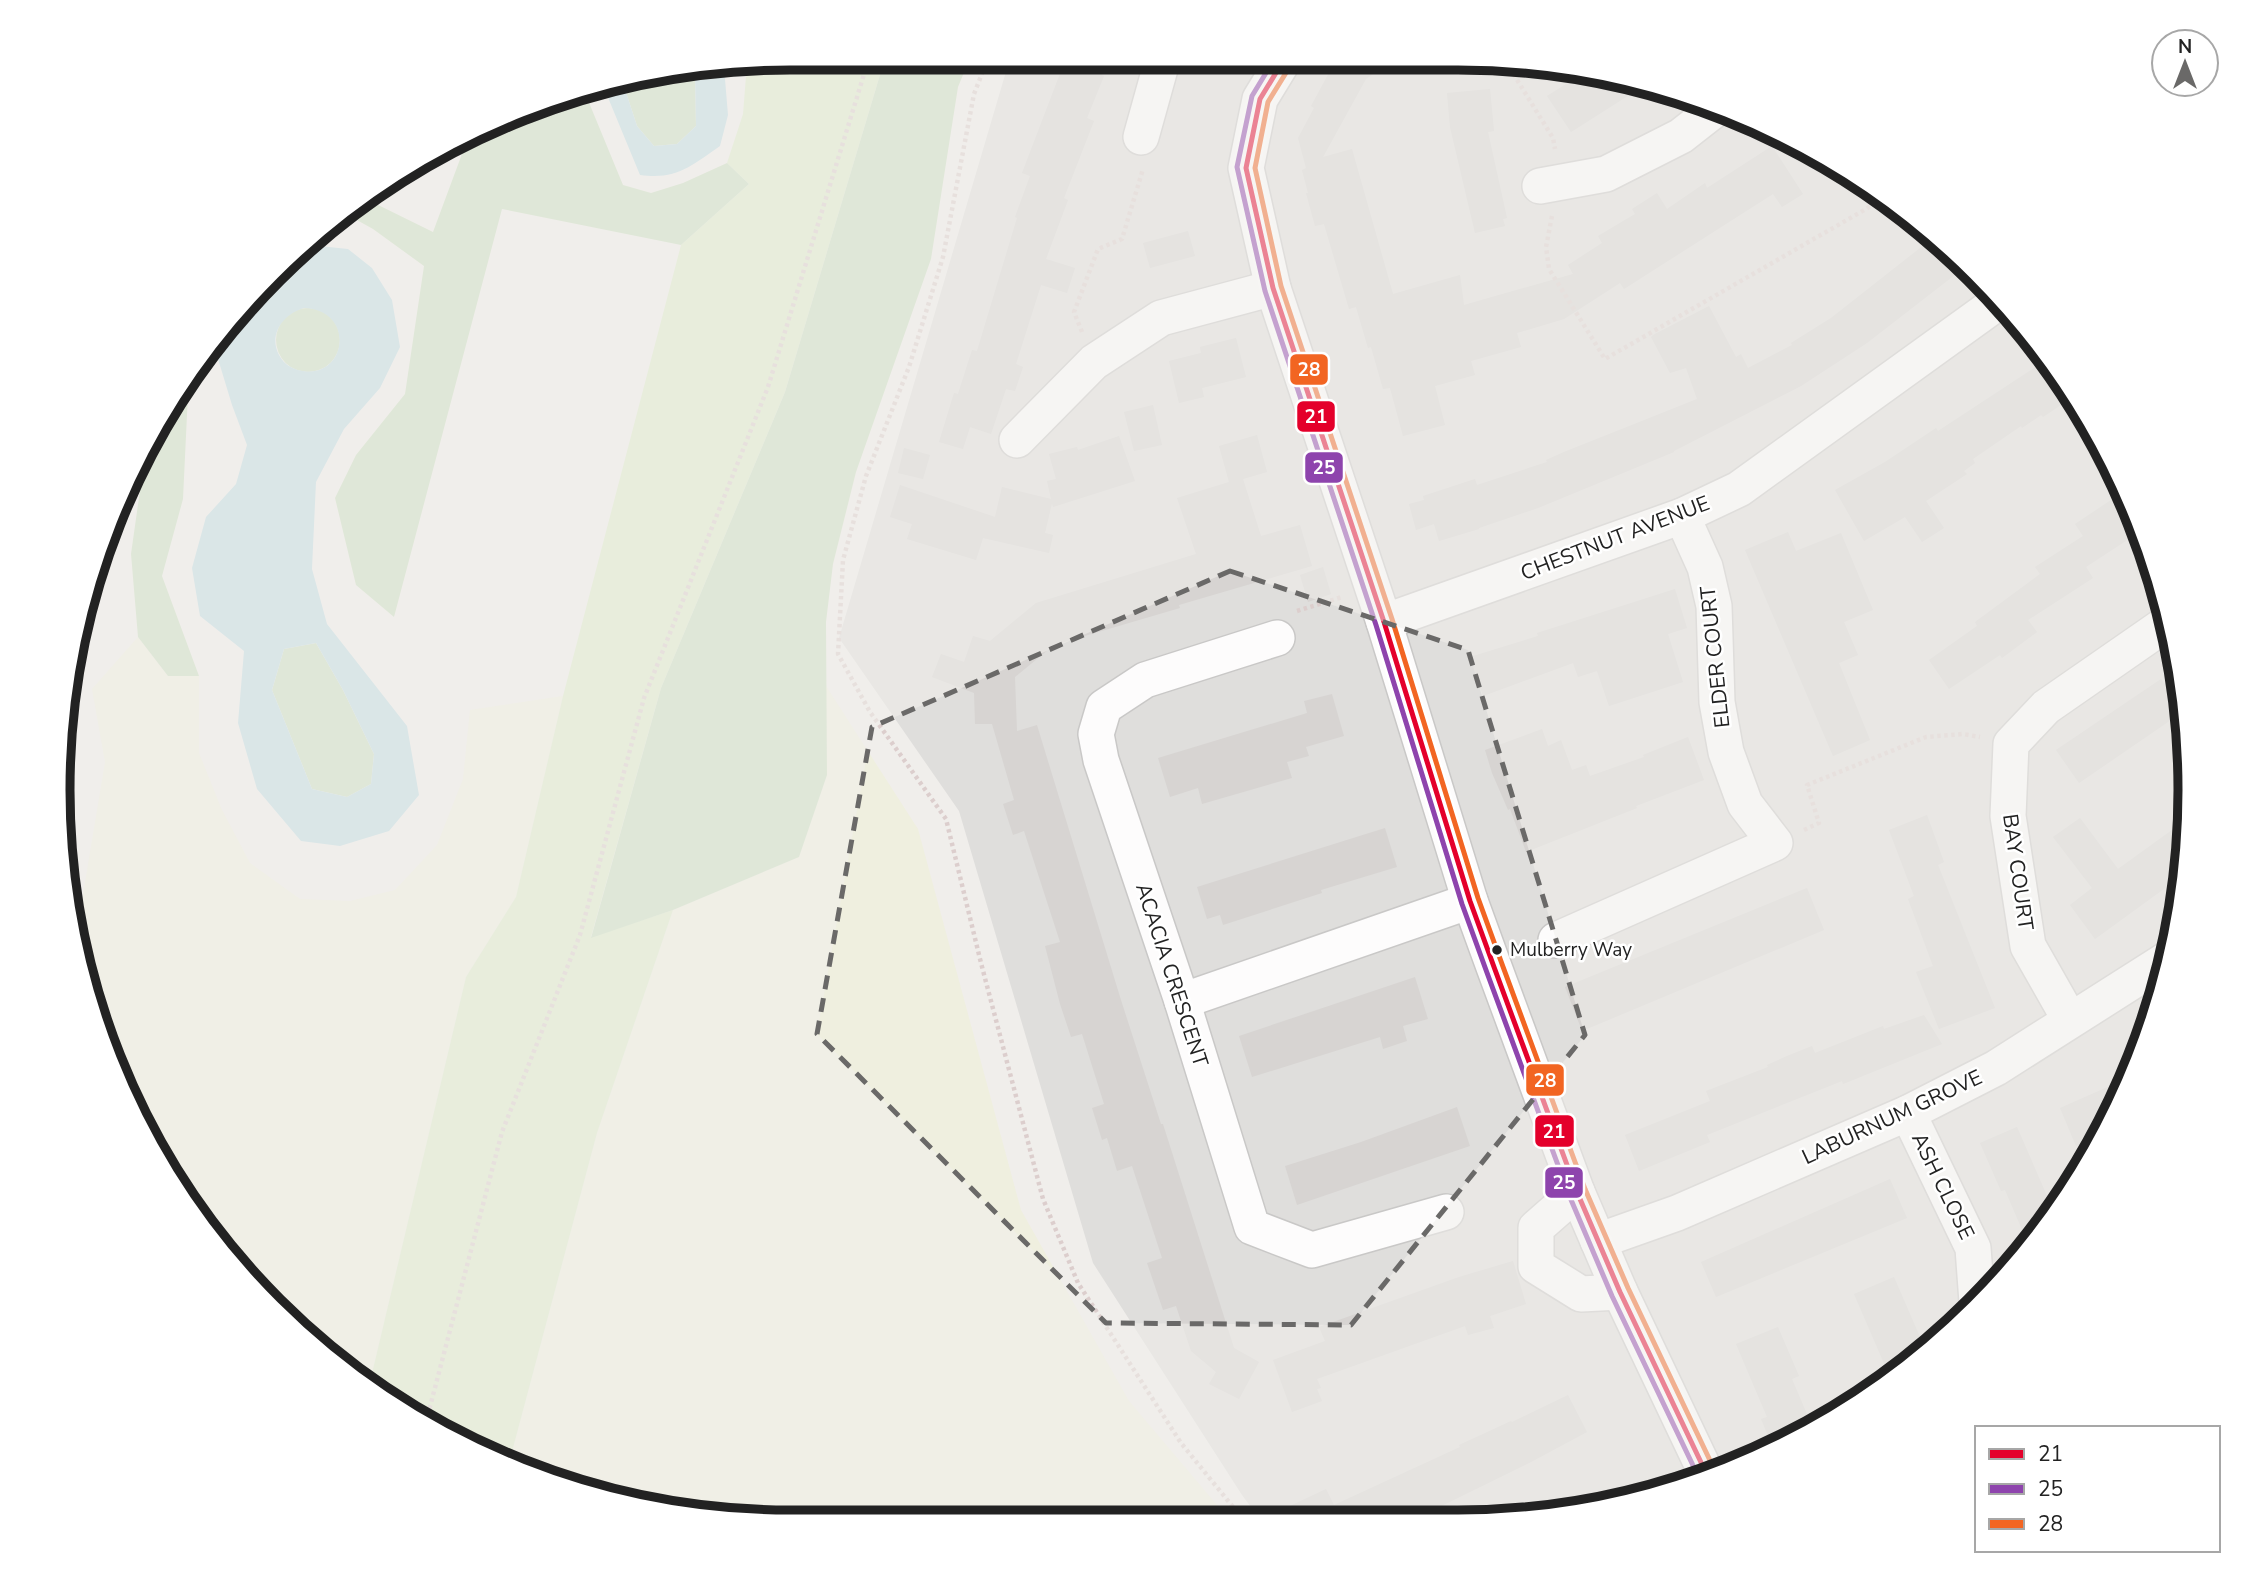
<svg xmlns="http://www.w3.org/2000/svg" width="2248" height="1580" font-family="'Nunito Sans',sans-serif">
  <rect width="100%" height="100%" fill="#f0eeeb"/>
  <path fill="#dfdedc" d="M1010 58H1458L1601 72 1738 113 1824 156 1904 209 2008 307 2092 424 2151 554 2184 694 2189 837 2165 979 2115 1114 2039 1235 1941 1340 1782 1447 1648 1497 1554 1516 1259 1518 1242 1495 1093 1263 959 811 839 638Z"/>
  <g fill="#efefdf">
    <path d="M138 637 168 676H199V753L222 810 250 863 300 899 350 901 395 890 437 845 463 779 470 710 563 696 516 897 466 977 369 1386 345 1371 240 1273 133 1114 96 1025 76 937 105 762 92 689Z"/>
    <path d="M826 686 918 829 1021 1210 1129 1401 1228 1518 743 1521 601 1497 509 1463 597 1133 673 910 799 857 827 775Z"/>
  </g>
  <path fill="#ddeccb" d="M790 58H885L785 392 661 688 591 937 673 910 597 1133 509 1463 466 1447 369 1386 466 977 516 897 563 696 681 245 749 184 727 163 743 114 747 63Z"/>
  <g fill="#cbdec1">
    <path d="M885 58H970L958 87 931 259 856 472 833 564 826 622 827 775 799 857 673 910 591 938 661 688 785 392Z"/>
    <path d="M695 70 696 126 677 144 654 146 637 126 622 80Z"/>
    <path d="M583 88 623 185 651 193 683 183 727 163 749 184 681 245 502 209 394 617 356 585 335 498 356 455 405 394 424 266 373 229 346 214 364 198 433 232 469 135 509 114Z"/>
    <circle cx="308" cy="340" r="32"/>
    <path d="M189 373 183 499 162 576 199 676H168L138 637 131 554 146 448 181 384Z"/>
    <path d="M316 643 343 690 374 754 371 784 347 797 312 789 272 690 284 649Z"/>
  </g>
  <g fill="#bfdbe3" fill-rule="evenodd">
    <path d="M728 66 725 79 728 115 720 146C691 166 677 180 640 175L602 83 622 80 637 126 654 146 677 144 696 126 695 70Z"/>
    <path d="M310 245 348 249 372 268 392 300 400 347 380 388 344 429 316 482 312 569 327 624 407 726 419 795 389 831 340 846 301 841 257 789 238 723 244 651 200 616 192 568 206 517 236 484 247 445 232 405 215 349 216 337 239 308ZM304 308C356 310 347 378 303 371 296 370 289 367 284 362 265 340 280 315 304 308ZM316 643 343 690 374 754 371 784 347 797 312 789 272 690 284 649Z"/>
  </g>
  <g fill="#d7d4d2">
    <path d="M1066 58H1108L1102 75 1104 76 1087 118 1094 121 1064 198 1068 200 1046 259 1075 268 1067 293 1041 285 1016 364 1023 367 1015 391 1006 389 991 434 970 427 963 449 939 442 954 393 958 394 972 350 977 351 1017 218 1015 217 1030 176 1022 173Z"/>
    <path d="M1337 58H1396L1366 79 1323 157 1352 149 1393 294 1460 275 1464 305 1573 274 1568 265 1602 243 1598 236 1635 214 1632 209 1657 193 1667 209 1705 183 1707 188 1772 146 1803 194 1782 207 1773 194 1624 289 1620 283 1564 319 1517 333 1521 347 1471 361 1475 375 1435 386 1445 425 1403 436 1390 388 1383 389 1371 347 1368 348 1356 307 1349 309 1324 224 1315 226 1306 193H1308L1302 170 1306 168 1298 138 1314 108 1311 106Z"/>
    <path d="M1587 71 1601 72 1645 85 1571 132 1547 96Z"/>
    <path d="M1490 89 1494 131 1488 132 1507 218 1503 219 1505 226 1475 233 1450 127 1447 93Z"/>
    <path d="M1188 231 1195 256 1150 268 1143 243Z"/>
    <path d="M1934 237 1965 267 1867 343 1801 386 1674 451V452L1538 508 1479 528V529L1439 541 1434 524 1416 530 1409 504 1424 500 1423 496 1475 479 1477 485 1547 462 1546 460 1564 452 1697 399 1686 368 1670 373 1651 337 1653 335 1709 306 1736 357 1741 354 1748 368 1792 345 1791 343 1831 318Z"/>
    <path d="M1236 338 1246 377 1202 388 1204 397 1179 403 1169 361 1201 353 1200 347Z"/>
    <path d="M2046 360 2073 397 2043 417 2041 415 2022 428 2021 426 1973 459 1975 463 1964 471 1967 474 1926 501 1944 528 1922 542 1905 517 1864 541 1835 490 1885 462 1936 428 1938 431Z"/>
    <path d="M1153 405 1162 445 1134 451 1124 412Z"/>
    <path d="M1257 435 1267 472 1243 479 1261 536 1300 525 1312 566 1179 605 1180 608 1054 645 1015 677 1017 731 1037 725 1121 1000 1161 1124H1163L1234 1348 1259 1362 1239 1399 1209 1384 1216 1372 1191 1351 1176 1306 1163 1310 1147 1263 1162 1258 1132 1166 1117 1171 1107 1138 1102 1140 1092 1108 1104 1104 1082 1034 1071 1037 1060 1004 1045 946 1060 942 1024 831 1013 835 1003 804 1014 800 992 724H975L974 693 932 677 941 654 964 662 973 636 990 641 1036 603 1196 554 1177 498 1229 482 1219 446Z"/>
    <path d="M1119 436 1135 481 1053 507 1052 503 1045 533 1053 535 1049 553 983 538 976 560 907 539 912 524 890 517 900 485 995 517 1002 487 1051 499 1047 481 1056 479 1049 454 1077 447 1078 450Z"/>
    <path d="M904 448 930 455 923 479 898 473Z"/>
    <path d="M2123 492 2141 531 2086 567 2093 578 2028 620 2037 632 2002 658 2000 655 1949 689 1929 660 1977 626 1975 622 2040 574 2035 567 2083 536 2075 524Z"/>
    <path d="M1788 532 1796 551 1841 533 1873 610 1844 622 1858 655 1839 663 1870 740 1833 756 1745 550Z"/>
    <path d="M1323 567 1331 594 1308 602 1300 575Z"/>
    <path d="M1675 589 1687 628 1668 634 1683 682 1609 706 1597 671 1578 677 1573 663 1483 696 1470 657 1538 636 1537 633Z"/>
    <path d="M2161 679 2184 711 2079 783 2056 750Z"/>
    <path d="M1332 694 1344 736 1306 747 1309 756 1287 762 1292 778 1202 804 1198 788 1170 797 1158 758 1307 713 1304 701Z"/>
    <path d="M1542 729 1548 746 1561 740 1572 770 1586 765 1590 776 1644 757 1643 755 1688 737 1704 780 1636 806 1637 808 1526 852 1510 809 1508 810 1492 773 1485 750Z"/>
    <path d="M1927 815 1944 862 1938 865 1995 1008 1939 1029 1916 972 1933 966 1908 899 1914 896 1889 830Z"/>
    <path d="M2080 818 2118 869 2172 830 2187 849 2183 875 2095 939 2070 905 2092 888 2053 837Z"/>
    <path d="M1385 828 1397 867 1321 890 1322 893 1223 925 1220 915 1207 919 1197 887Z"/>
    <path d="M1807 888 1824 930 1582 1031 1565 987Z"/>
    <path d="M1415 977 1428 1019 1403 1026 1407 1041 1383 1049 1380 1037 1252 1077 1239 1036Z"/>
    <path d="M1924 1015 1942 1044 1843 1084 1842 1081 1707 1135 1710 1142 1639 1171 1625 1135 1710 1101 1706 1091 1768 1067 1767 1065 1787 1056 1812 1046 1815 1053 1883 1026 1884 1029Z"/>
    <path d="M2128 1078 2115 1114 2102 1135 2076 1146 2060 1108Z"/>
    <path d="M1457 1107 1470 1146 1297 1205 1285 1166 1361 1142Z"/>
    <path d="M2017 1127 2054 1212 2039 1235 2029 1246 2005 1190 2001 1191 1980 1143Z"/>
    <path d="M1890 1179 1907 1218 1716 1297 1701 1262Z"/>
    <path d="M1513 1261 1526 1304 1490 1316 1494 1328 1468 1335 1465 1326 1317 1379 1321 1388 1317 1389 1322 1401 1292 1412 1273 1360 1325 1341 1319 1327 1459 1277Z"/>
    <path d="M1894 1277 1926 1351 1889 1375 1854 1294Z"/>
    <path d="M1778 1327 1799 1376 1792 1379 1812 1426 1774 1450 1761 1419 1767 1417 1736 1344Z"/>
    <path d="M1568 1395 1587 1432 1531 1462 1419 1517 1265 1518 1326 1489 1334 1505 1460 1447 1459 1445 1483 1434 1511 1421 1512 1422Z"/>
  </g>
  <g fill="none" stroke-linecap="round" stroke-linejoin="round">
    <g stroke="#c9c8c7" stroke-width="38">
      <g id="minor">
        <path d="M1285 58 1260 99 1246 168 1273 288 1384 622 1470 901 1494 967 1577 1192 1620 1292 1707 1475"/>
        <path d="M1141 137 1163 58"/>
        <path d="M1540 186 1606 174 1681 136 1718 107"/>
        <path d="M1017 440 1094 362 1161 318 1273 288"/>
        <path d="M1384 622 1682 516 1739 489 2001 300"/>
        <path d="M1277 638 1145 680 1104 707 1096 734 1101 760 1182 1001 1252 1227 1312 1250 1446 1212"/>
        <path d="M1556 940 1775 843 1745 804 1726 752 1717 702 1714 606 1705 567 1682 516"/>
        <path d="M1182 1001 1470 901"/>
        <path d="M2070 1020 2028 946 2008 816 2011 744 2046 707 2167 623"/>
        <path d="M1908 1113 1973 1248 1977 1302"/>
        <path d="M1577 1192 1536 1228V1266L1581 1294 1620 1292"/>
        <path d="M1598 1241 1677 1213 1908 1113 1996 1068 2169 958"/>
      </g>
    </g>
    <g stroke="#dccecd" stroke-width="4.5" stroke-dasharray="3.5 3.5" stroke-linecap="butt">
      <path d="M988 58 974 94 943 257 909 367 866 476 843 560 838 654 870 712 946 819 981 963 1043 1199 1078 1283 1181 1443 1242 1518"/>
      <path d="M1506 62 1553 138 1555 149"/>
      <path d="M1552 216 1546 247 1549 269 1605 359 1866 209 1884 196"/>
      <path d="M1082 332 1074 312 1098 249 1122 239 1143 169"/>
      <path d="M1297 611 1342 597"/>
      <path d="M1804 830 1819 823 1807 785 1926 737 1963 734 1980 737"/>
      <path d="M426 1422 502 1132 580 935 644 698 768 387 869 58"/>
    </g>
    <use href="#minor" stroke="#fdfcfc" stroke-width="35"/>
    <g stroke="#fff" stroke-width="10">
      <path id="bus-1" d="M1285 58 1260 99 1246 168 1273 288 1384 622 1470 901 1494 967 1577 1192 1620 1292 1707 1475"/>
    </g>
    <g stroke="#fff" stroke-width="10">
      <path id="bus-2" d="M1275 58 1252 96 1237 167 1265 291 1376 625 1462 904 1486 970 1569 1195 1612 1296 1699 1478"/>
    </g>
    <g stroke="#fff" stroke-width="10">
      <path id="bus-3" d="M1292 63 1268 102 1255 168 1281 286 1392 619 1478 898 1502 964 1585 1189 1628 1288 1715 1471"/>
    </g>
    <use href="#bus-1" stroke="#e4002b" stroke-width="5"/>
    <use href="#bus-2" stroke="#8e44ad" stroke-width="5"/>
    <use href="#bus-3" stroke="#f26522" stroke-width="5"/>
  </g>
  <path d="M0 0H2248V1580H0ZM1230 571 1468 650 1585 1035 1351 1325 1106 1323 817 1034 872 727Z" fill="#f0eeeb" fill-opacity=".55" fill-rule="evenodd"/>
  <path fill="none" stroke="#6a6968" stroke-width="5" stroke-dasharray="14 9" stroke-linejoin="round" d="M1230 571 1468 650 1585 1035 1351 1325 1106 1323 817 1034 872 727Z"/>
  <circle fill="#222" stroke="#fff" stroke-width="2.5" cx="1497" cy="950" r="6"/>
  <g text-anchor="middle" dominant-baseline="central" stroke-width="5" stroke-linejoin="round" paint-order="stroke">
    <g font-size="19" fill="#222" stroke="#fff" text-anchor="start">
      <text x="1510" y="950">Mulberry Way</text>
    </g>
    <g font-size="21" fill="#222" stroke="#fff">
      <text transform="translate(1615 538) rotate(-21)">CHESTNUT AVENUE</text>
      <text transform="translate(1715 657) rotate(-96)">ELDER COURT</text>
      <text transform="translate(2018 872) rotate(82)">BAY COURT</text>
      <text transform="translate(1172 975) rotate(72)">ACACIA CRESCENT</text>
      <text transform="translate(1892 1117) rotate(-25)">LABURNUM GROVE</text>
      <text transform="translate(1943 1186) rotate(64)">ASH CLOSE</text>
    </g>
  </g>
  <path d="M0 0H2248V1580H0ZM790 70H1458A720 720 0 0 1 2178 790V790A720 720 0 0 1 1458 1510H790A720 720 0 0 1 70 790V790A720 720 0 0 1 790 70Z" fill="#fff" fill-rule="evenodd"/>
  <path fill="none" stroke="#222" stroke-width="9" d="M790 70H1458A720 720 0 0 1 2178 790V790A720 720 0 0 1 1458 1510H790A720 720 0 0 1 70 790V790A720 720 0 0 1 790 70Z"/>
  <g stroke="#fff" stroke-width="2.5">
    <rect x="1289" y="353" width="40" height="33" rx="7" fill="#f26522"/>
    <rect x="1296" y="400" width="40" height="33" rx="7" fill="#e4002b"/>
    <rect x="1304" y="451" width="40" height="33" rx="7" fill="#8e44ad"/>
    <rect x="1525" y="1063" width="40" height="34" rx="7" fill="#f26522"/>
    <rect x="1534" y="1114" width="41" height="34" rx="7" fill="#e4002b"/>
    <rect x="1544" y="1166" width="40" height="33" rx="7" fill="#8e44ad"/>
  </g>
  <g font-size="19" text-anchor="middle" font-weight="bold" fill="#fff">
    <text x="1309" y="376">28</text>
    <text x="1316" y="423">21</text>
    <text x="1324" y="474">25</text>
    <text x="1545" y="1087">28</text>
    <text x="1554" y="1138">21</text>
    <text x="1564" y="1189">25</text>
  </g>
  <rect x="1975" y="1426" width="245" height="126" fill="#ffffff" stroke="#a7a7a7" stroke-width="2"/>
  <rect x="1989" y="1449" width="35" height="10" fill="#e4002b" stroke="#a7a7a7" stroke-width="2"/>
  <text x="2038" y="1461" font-size="21" fill="#222222">21</text>
  <rect x="1989" y="1484" width="35" height="10" fill="#8e44ad" stroke="#a7a7a7" stroke-width="2"/>
  <text x="2038" y="1496" font-size="21" fill="#222222">25</text>
  <rect x="1989" y="1519" width="35" height="10" fill="#f26522" stroke="#a7a7a7" stroke-width="2"/>
  <text x="2038" y="1531" font-size="21" fill="#222222">28</text>
  <g transform="translate(2185 63)"><circle r="33" fill="#ffffff" stroke="#a7a7a7" stroke-width="2"/>
  <path d="M0-5L12 26L0 18L-12 26Z" fill="#6a6968"/>
  <text y="-10" font-size="19" font-weight="bold" text-anchor="middle" fill="#222222">N</text>
  </g>
</svg>
